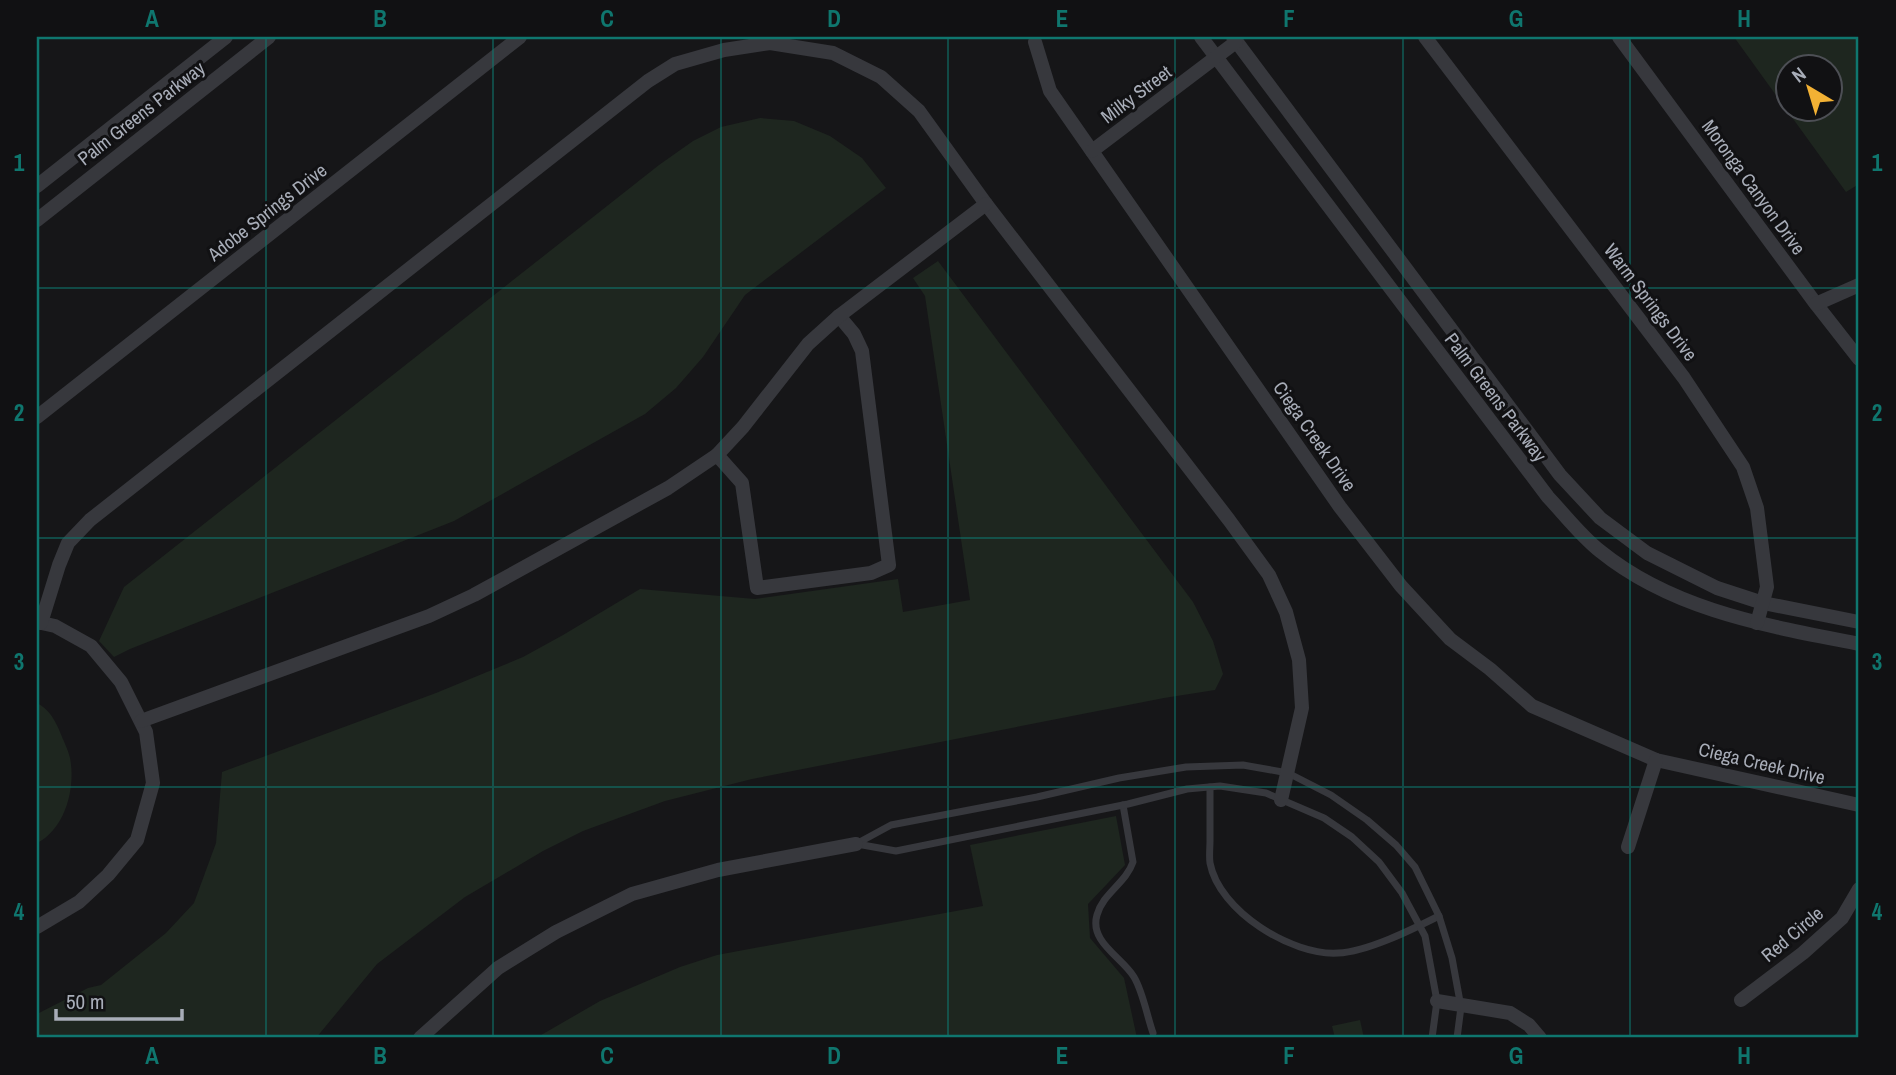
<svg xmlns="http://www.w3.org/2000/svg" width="1896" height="1075" font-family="'Archivo Narrow',sans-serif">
  <rect width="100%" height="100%" fill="#161618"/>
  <g fill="#1e261f" fill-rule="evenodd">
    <path d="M1734 37H1859V184L1846 192ZM1787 66H1829V108H1787Z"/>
    <path d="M760 118 794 121 830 136 862 158 886 188 745 295 703 357 676 388 645 414 454 521 130 649 114 657 99 641 124 587 659 165 693 141 721 127Z"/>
    <path d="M938 261 1193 602 1213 641 1223 674 1215 690 1164 698 752 779 665 801 583 831 543 851 465 897 377 964 316 1038H37V1014L88 988 101 985 166 933 194 903 216 843 222 772 436 693 523 657 563 635 640 589 755 599 898 579 903 612 970 600 925 296 913 278Z"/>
    <path d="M37 703C49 709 55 720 60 732 63 740 68 749 70 758 76 788 65 829 37 843Z"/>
    <path d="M1116 816 1125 865 1088 904 1090 938 1124 978 1137 1038H536L600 1001 680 967 717 955 983 906 970 845Z"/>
    <path d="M1360 1020 1364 1038H1335L1332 1026Z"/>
  </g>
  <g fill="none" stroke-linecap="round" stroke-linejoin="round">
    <g stroke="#37383d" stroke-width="7">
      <path d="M1210 787C1210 805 1210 823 1210 841 1210 848 1209 856 1210 863 1219 911 1292 956 1338 953 1367 952 1413 929 1439 916"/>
      <path d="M1123 805 1133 862C1126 883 1103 893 1097 915 1089 942 1122 957 1134 977 1143 992 1147 1016 1153 1033"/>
      <path d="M856 844 891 825 1037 797 1119 778 1186 767 1243 765 1288 773 1331 795 1367 820 1396 845 1415 867 1439 916 1452 958 1461 1007 1457 1038"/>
      <path d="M857 844 896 851 1128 804 1187 789 1220 786 1266 793 1324 818 1352 837 1379 862 1402 893 1425 936 1437 1001 1432 1038"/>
    </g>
    <g stroke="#37383d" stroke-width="14">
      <path d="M1201 37 1548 497C1565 515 1581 536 1600 551 1674 611 1769 626 1859 644"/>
      <path d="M1233 37 1560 475 1600 518 1647 553 1717 588 1763 603 1859 622"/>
      <path d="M1425 37 1684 378 1743 467 1757 508 1767 587 1757 623"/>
      <path d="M1619 37 1816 304 1859 359"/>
      <path d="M1035 42 1050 91 1340 507 1401 586 1450 639 1490 669 1532 706 1656 760 1859 805"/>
      <path d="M1092 151 1236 42"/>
      <path d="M37 186 226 37"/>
      <path d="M37 220 269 37"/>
      <path d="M1816 304 1859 285"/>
      <path d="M37 417 520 37"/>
      <path d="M717 455 742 483 757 588 871 573 889 565 862 351 854 334 839 316"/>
      <path d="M37 622 55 626 91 646 121 682 146 732 153 783 137 840 108 875 79 902 37 927"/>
      <path d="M41 623 59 565 68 543 90 520 648 81 675 64 724 50 770 43 833 53 881 77 919 111 986 204 1229 520 1269 575 1286 612 1299 660 1302 708 1281 800"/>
      <path d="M141 721 429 616 474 595 668 488 717 455 743 427 808 344 839 316 986 204"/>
      <path d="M1628 847 1656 760"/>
      <path d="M1741 1000 1803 953 1842 918 1859 889"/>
      <path d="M1437 1001 1510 1013 1529 1025 1540 1038"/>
      <path d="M420 1038 498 968 556 932 632 894 718 870 856 844"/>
    </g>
  </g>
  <path fill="none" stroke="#0f766e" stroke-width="2" stroke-opacity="0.55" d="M266 37V1038M493 37V1038M721 37V1038M948 37V1038M1175 37V1038M1403 37V1038M1630 37V1038M37 288H1859M37 538H1859M37 787H1859"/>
  <g text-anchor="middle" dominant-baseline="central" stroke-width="6" stroke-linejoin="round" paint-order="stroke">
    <g font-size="19" fill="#a8adb8" stroke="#111113">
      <text transform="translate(1136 94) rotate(-37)">Milky Street</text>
      <text transform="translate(141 113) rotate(-38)">Palm Greens Parkway</text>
      <text transform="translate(1754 187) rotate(54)">Moronga Canyon Drive</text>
      <text transform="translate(267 212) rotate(-38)">Adobe Springs Drive</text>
      <text transform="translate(1651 302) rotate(53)">Warm Springs Drive</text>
      <text transform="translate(1496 397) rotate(53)">Palm Greens Parkway</text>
      <text transform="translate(1315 436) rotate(55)">Ciega Creek Drive</text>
      <text transform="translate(1762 763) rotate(13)">Ciega Creek Drive</text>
      <text transform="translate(1792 934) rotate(-40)">Red Circle</text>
    </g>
  </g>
  <rect width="1896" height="1075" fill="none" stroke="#111113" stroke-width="77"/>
  <g transform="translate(1809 88) rotate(322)"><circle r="33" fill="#111113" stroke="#4d4f55" stroke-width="2"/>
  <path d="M0-5L12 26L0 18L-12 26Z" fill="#f2b134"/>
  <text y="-10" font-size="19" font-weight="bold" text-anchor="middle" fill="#a8adb8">N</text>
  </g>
  <path d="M56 1009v10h126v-10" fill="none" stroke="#a8adb8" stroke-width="3.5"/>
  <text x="66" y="1009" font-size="21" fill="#a8adb8" stroke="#111113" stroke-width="5" paint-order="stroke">50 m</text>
  <rect x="38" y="38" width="1819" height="998" fill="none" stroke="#0f766e" stroke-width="2.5"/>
  <g font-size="23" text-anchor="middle" font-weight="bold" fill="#0f766e">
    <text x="152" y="27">A</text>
    <text x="380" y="27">B</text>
    <text x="607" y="27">C</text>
    <text x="834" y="27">D</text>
    <text x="1062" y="27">E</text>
    <text x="1289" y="27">F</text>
    <text x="1516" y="27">G</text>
    <text x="1744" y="27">H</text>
    <text x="19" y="171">1</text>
    <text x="1877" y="171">1</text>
    <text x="19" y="421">2</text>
    <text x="1877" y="421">2</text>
    <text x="19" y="670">3</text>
    <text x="1877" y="670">3</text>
    <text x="19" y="920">4</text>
    <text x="1877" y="920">4</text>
    <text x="152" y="1064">A</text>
    <text x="380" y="1064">B</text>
    <text x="607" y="1064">C</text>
    <text x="834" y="1064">D</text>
    <text x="1062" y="1064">E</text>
    <text x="1289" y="1064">F</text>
    <text x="1516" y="1064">G</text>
    <text x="1744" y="1064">H</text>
  </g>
</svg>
